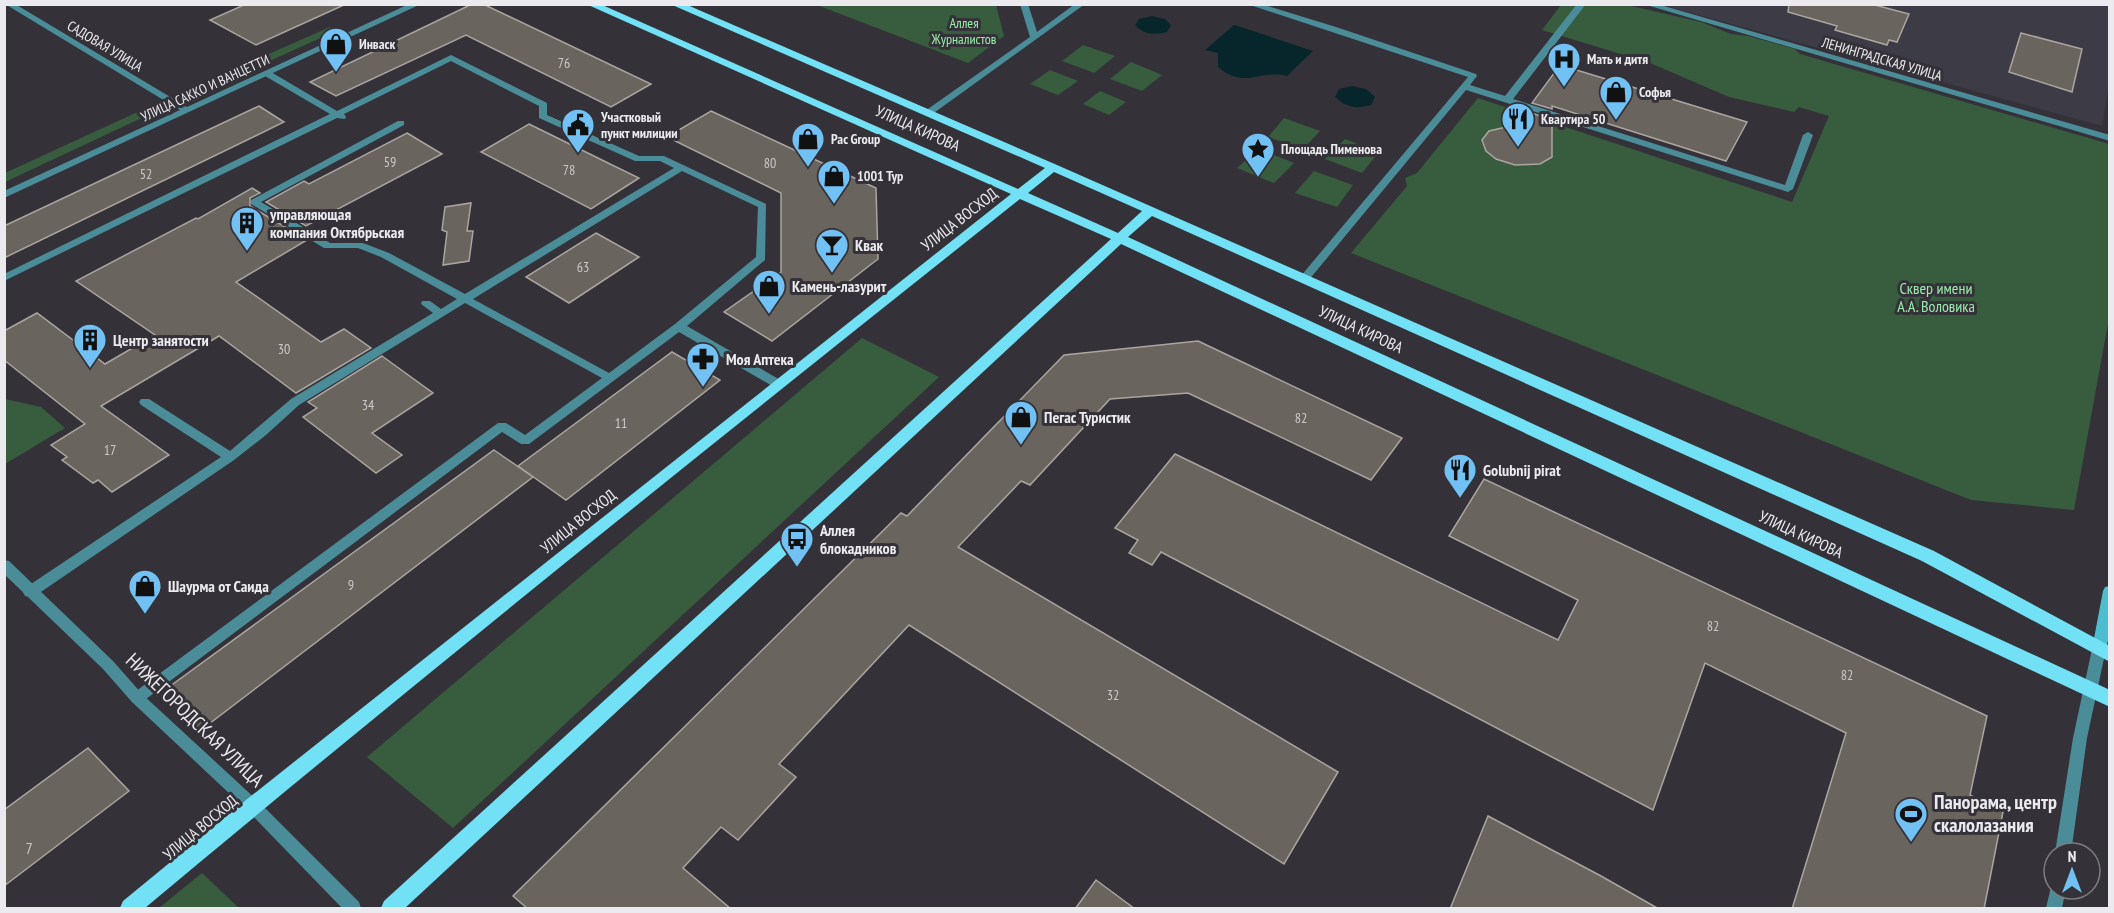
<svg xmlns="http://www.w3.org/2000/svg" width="2114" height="913" font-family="'PT Sans Narrow',sans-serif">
  <rect width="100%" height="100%" fill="#343238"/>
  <path fill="#3d3b46" d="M1663 5H2109V84L2102 126Z"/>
  <g fill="#375c3e">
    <path d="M817 5H996L1004 36 968 63Z"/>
    <path d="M1561 5H1627L1701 22 1731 34 1748 36 1795 49 1800 54 2109 144V318L2074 510 1971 500 1351 253 1407 186 1405 178 1417 173 1478 98 1792 202 1829 116 1799 107 1794 112 1729 97 1650 63 1542 30Z"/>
    <path d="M330 27 336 31 201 92 194 93 190 91 192 88Z"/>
    <path d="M1083 45 1115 56 1094 73 1062 61Z"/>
    <path d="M1131 62 1162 75 1142 91 1110 79Z"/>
    <path d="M1050 70 1078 81 1058 95 1030 84Z"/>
    <path d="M1100 91 1126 102 1109 115 1083 104Z"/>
    <path d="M157 103 163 108 5 182V173Z"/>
    <path d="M1284 118 1320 131 1303 149 1268 137Z"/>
    <path d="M1345 139 1379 152 1362 173 1325 159Z"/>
    <path d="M1259 149 1294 163 1274 183 1237 168Z"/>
    <path d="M1314 171 1353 185 1337 207 1295 193Z"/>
    <path d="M862 338 939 377 453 828 367 757Z"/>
    <path d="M5 399 41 407 65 428 5 464Z"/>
    <path d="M202 873 239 908H159Z"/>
  </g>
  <g fill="#06262b">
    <path d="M1152 16 1165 19 1171 25 1167 32C1154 35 1144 35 1135 25L1139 19Z"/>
    <path d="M1234 25H1235L1313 51 1287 76C1260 69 1245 90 1218 67V53L1205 50Z"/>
    <path d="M1352 86 1366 89 1375 97 1371 105C1356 109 1347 108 1335 97L1339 89Z"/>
  </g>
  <g fill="#6a645f" stroke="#aba5a0" stroke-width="1.5">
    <path d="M246 4H346L256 45 210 20Z"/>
    <path d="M472 4H483L651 84 611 107 466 35 336 96 310 82Z"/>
    <path d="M1789 4H1871L1909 14 1897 42 1889 40 1887 45 1835 30 1837 26 1788 12Z"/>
    <path d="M2021 33 2082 49 2072 92 2009 72Z"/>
    <path d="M1560 65 1747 122 1726 161 1552 106V109L1532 103Z"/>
    <path d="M259 106 284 122 4 258V226Z"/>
    <path d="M711 111 876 188 878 259 772 341 724 312 781 272V193L667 137Z"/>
    <path d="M1526 111 1552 120V157L1540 164 1515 165 1496 159 1486 151 1482 140 1489 131 1515 125Z"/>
    <path d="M529 124 606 162 639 178 591 209 481 152Z"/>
    <path d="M407 133 442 154 306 226 266 202 304 181 309 184Z"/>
    <path d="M252 188 260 193 250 198V206L307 240 236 282 321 342 344 329 371 348 296 393 219 336 101 406 169 455 112 492 98 480 93 483 62 460 67 457 51 445 85 424 4 360V331L37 313 105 364 155 335 76 281 196 218 198 219Z"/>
    <path d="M471 203 467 231H473L469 261 443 265 447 232 442 230 445 207Z"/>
    <path d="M596 233 639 257 569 303 526 277Z"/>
    <path d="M1198 341 1402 438 1371 480 1188 393 1110 399 1030 485 1021 481 958 547 1338 772 1284 864 909 625 779 764 796 777 738 840 721 827 683 868 731 909H528L513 896 901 513 907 516 1064 355Z"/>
    <path d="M672 352 720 380 566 500 518 466Z"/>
    <path d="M382 356 433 393 372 433 402 455 376 473 303 417 317 408 308 402Z"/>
    <path d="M494 450 533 477 201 730 162 692Z"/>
    <path d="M1175 454 1558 640 1578 600 1449 536 1484 479 1987 716 1970 795 2003 812 1984 909H1792L1846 733 1705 663 1653 810 1161 552 1152 565 1129 553 1138 540 1115 528Z"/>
    <path d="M88 748 129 791 4 886V810Z"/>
    <path d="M1488 816 1601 876 1659 909H1450Z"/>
    <path d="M1096 880 1135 909H1075Z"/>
  </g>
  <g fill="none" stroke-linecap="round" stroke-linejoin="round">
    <g fill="#4b8c99" fill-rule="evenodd">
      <path d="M1247 4H1261L1336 27 1476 74 1477 76 1470 85 1505 96 1577 4H1586L1513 99 1785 185 1803 135 1808 132 1813 135 1793 189 1788 192 1466 90 1308 281 1304 282 1299 279 1300 277 1468 77Z"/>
      <path d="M451 55 547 103V115L639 156H664L766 204 765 260 687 326 782 381 784 384 782 387H774L679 332 529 444H521L502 432 142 702 137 704 132 702 130 698 132 694 498 423H506L525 435 602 378 465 303 299 405 266 435 234 460 35 596 30 597 25 596 23 592 25 588 221 457 141 405 139 402 141 399H149L230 451 291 399 433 313 421 304 422 301H430L441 309 457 299 381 257 358 248H324L251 204V200L398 121H404V125L261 202 330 243H363L389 253 465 294 674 168 660 161H635L539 118V106L451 61 344 114 346 117 345 119 337 118 4 281V274L330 114 265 76V72H271L337 111ZM682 171 758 207 756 257 675 324 609 373 473 299Z"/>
    </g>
    <g fill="#4b8c99" fill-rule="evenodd">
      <path d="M5 4H15L187 107 409 4H421L4 198V191L180 110Z"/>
      <path d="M1020 4H1028L1037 32 1075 4H1085L931 115H925V111L1030 37Z"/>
      <path d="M1643 4H1657L2110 135V141Z"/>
      <path d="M4 560 9 561 113 661 142 694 258 801 359 902 361 908H342L248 811 132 702 103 669 4 574Z"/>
    </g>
    <g fill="#4b8c99" fill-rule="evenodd">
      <path d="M2099 643 2104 645 2106 649 2087 738 2071 853H2055L2073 738 2092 649 2094 645Z"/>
      <path d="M2052 883H2054V889H2066L2062 908H2046Z"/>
    </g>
    <path fill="#4dbed2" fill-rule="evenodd" d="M2110 586C2110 607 2113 633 2104 653L2099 655 2094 653 2092 649 2103 591 2105 587Z"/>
    <path fill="#72e0f5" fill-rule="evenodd" d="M586 4H600L1018 189 1045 168 670 4H685L1057 165 1934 551 2110 646V662L1922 561 1152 216 1128 237 2110 690V707L1121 244 405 908H381L384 901 1111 239 1020 199C726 433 433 667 145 908H120L123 901 246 800 1011 194ZM1054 172 1142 211 1118 233 1028 193Z"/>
  </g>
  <defs>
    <g id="shop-pin" transform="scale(1.725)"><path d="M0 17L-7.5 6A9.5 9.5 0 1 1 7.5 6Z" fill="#72c1f5" stroke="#343238"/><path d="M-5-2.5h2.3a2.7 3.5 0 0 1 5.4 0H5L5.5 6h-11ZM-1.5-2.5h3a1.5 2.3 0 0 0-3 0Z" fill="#111"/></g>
    <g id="hospital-pin" transform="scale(1.725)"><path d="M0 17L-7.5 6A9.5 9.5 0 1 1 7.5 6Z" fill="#72c1f5" stroke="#343238"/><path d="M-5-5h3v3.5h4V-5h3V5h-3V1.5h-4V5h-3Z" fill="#111"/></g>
    <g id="restaurant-pin" transform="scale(1.725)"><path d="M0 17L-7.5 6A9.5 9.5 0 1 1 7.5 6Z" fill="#72c1f5" stroke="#343238"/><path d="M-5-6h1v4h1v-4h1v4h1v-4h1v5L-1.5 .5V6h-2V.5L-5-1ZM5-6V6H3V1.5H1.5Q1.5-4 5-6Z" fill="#111"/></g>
    <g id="civic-pin" transform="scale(1.725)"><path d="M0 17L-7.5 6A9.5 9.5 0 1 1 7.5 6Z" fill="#72c1f5" stroke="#343238"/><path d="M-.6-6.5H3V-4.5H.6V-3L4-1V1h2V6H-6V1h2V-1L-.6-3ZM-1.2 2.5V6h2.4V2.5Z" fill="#111"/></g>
    <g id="sight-pin" transform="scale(1.725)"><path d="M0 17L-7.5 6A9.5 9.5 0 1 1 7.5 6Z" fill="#72c1f5" stroke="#343238"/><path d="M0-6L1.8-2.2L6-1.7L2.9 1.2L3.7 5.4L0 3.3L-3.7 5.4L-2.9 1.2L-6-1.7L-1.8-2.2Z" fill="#111"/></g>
    <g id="building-pin" transform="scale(1.725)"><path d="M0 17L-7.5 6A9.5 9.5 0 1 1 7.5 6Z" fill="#72c1f5" stroke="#343238"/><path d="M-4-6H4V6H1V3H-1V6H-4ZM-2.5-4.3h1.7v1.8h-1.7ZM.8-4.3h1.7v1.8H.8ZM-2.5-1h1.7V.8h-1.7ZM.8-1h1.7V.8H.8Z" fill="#111"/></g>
    <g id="bar-pin" transform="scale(1.725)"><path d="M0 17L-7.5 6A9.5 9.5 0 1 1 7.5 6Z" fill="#72c1f5" stroke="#343238"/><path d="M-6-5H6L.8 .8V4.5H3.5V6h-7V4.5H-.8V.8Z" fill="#111"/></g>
    <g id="pharmacy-pin" transform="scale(1.725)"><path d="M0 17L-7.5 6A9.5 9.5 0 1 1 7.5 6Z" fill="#72c1f5" stroke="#343238"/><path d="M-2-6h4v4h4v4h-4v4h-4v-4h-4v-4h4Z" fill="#111"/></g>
    <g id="bus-pin" transform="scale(1.725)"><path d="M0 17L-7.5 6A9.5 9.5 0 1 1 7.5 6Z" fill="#72c1f5" stroke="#343238"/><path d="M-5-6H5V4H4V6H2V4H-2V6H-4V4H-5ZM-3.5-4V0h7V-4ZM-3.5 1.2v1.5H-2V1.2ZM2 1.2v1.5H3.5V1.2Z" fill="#111"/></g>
    <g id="stadium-pin" transform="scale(1.725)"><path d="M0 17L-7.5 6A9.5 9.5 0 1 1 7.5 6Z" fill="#72c1f5" stroke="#343238"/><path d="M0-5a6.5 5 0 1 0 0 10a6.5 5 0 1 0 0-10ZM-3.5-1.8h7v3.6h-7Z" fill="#111"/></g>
  </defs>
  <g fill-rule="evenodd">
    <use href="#shop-pin" x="336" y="44"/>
    <use href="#hospital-pin" x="1564" y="59"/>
    <use href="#shop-pin" x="1616" y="92"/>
    <use href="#restaurant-pin" x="1518" y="119"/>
    <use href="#civic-pin" x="578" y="125"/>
    <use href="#shop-pin" x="808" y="139"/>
    <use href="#sight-pin" x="1258" y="149"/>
    <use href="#shop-pin" x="834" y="176"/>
    <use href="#building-pin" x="247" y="223"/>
    <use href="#bar-pin" x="832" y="245"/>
    <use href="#shop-pin" x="769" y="286"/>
    <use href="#building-pin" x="90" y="340"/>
    <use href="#pharmacy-pin" x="703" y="359"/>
    <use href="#shop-pin" x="1021" y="417"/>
    <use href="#restaurant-pin" x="1460" y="470"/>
    <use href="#bus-pin" x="797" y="539"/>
    <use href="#shop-pin" x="145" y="586"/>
    <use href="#stadium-pin" x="1911" y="814"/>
  </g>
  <g text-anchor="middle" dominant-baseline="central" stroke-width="6" stroke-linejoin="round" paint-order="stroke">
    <g font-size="14" fill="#98eca9" stroke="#343238">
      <text x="964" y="23">Аллея<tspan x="964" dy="16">Журналистов</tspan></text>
    </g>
    <g font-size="14" font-weight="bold" fill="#ebeaee" stroke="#343238" text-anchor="start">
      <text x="359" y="44">Инваск</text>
      <text x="1587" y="59">Мать и дитя</text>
      <text x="1639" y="92">Софья</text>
      <text x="601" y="117">Участковый<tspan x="601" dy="16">пункт милиции</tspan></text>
      <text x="1541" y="119">Квартира 50</text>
      <text x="831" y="139">Pac Group</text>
      <text x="1281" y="149">Площадь Пименова</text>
      <text x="857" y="176">1001 Тур</text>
    </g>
    <g font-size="14" fill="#ebeaee" stroke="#343238">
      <text transform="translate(105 46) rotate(31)">САДОВАЯ УЛИЦА</text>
      <text transform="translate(1882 59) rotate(16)">ЛЕНИНГРАДСКАЯ УЛИЦА</text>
      <text transform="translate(205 88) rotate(-25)">УЛИЦА САККО И ВАНЦЕТТИ</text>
    </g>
    <g font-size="14" fill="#cbc8ca">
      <text x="564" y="63">76</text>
      <text x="390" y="162">59</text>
      <text x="770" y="163">80</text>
      <text x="569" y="170">78</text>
      <text x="146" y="174">52</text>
      <text x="583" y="267">63</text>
      <text x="284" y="349">30</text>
      <text x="368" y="405">34</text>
      <text x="1301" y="418">82</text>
      <text x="621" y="423">11</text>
      <text x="110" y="450">17</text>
      <text x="351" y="585">9</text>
      <text x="1713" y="626">82</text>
      <text x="1847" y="675">82</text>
      <text x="1113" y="695">32</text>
    </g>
    <g font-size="16" fill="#ebeaee" stroke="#343238">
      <text transform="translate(918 128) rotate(24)">УЛИЦА КИРОВА</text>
      <text transform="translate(959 219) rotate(-38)">УЛИЦА ВОСХОД</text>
      <text transform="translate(1361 329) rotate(25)">УЛИЦА КИРОВА</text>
      <text transform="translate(578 521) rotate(-39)">УЛИЦА ВОСХОД</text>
      <text transform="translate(1801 534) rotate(25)">УЛИЦА КИРОВА</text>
      <text transform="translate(200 827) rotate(-40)">УЛИЦА ВОСХОД</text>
    </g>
    <g font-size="16" font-weight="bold" fill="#ebeaee" stroke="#343238" text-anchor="start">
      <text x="270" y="214">управляющая<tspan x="270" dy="18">компания Октябрьская</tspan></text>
      <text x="855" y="245">Квак</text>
      <text x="792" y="286">Камень-лазурит</text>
      <text x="113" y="340">Центр занятости</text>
      <text x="726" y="359">Моя Аптека</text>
      <text x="1044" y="417">Пегас Туристик</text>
      <text x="1483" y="470">Golubnij pirat</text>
      <text x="820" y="530">Аллея<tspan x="820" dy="18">блокадников</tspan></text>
      <text x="168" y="586">Шаурма от Саида</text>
    </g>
    <g font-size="16" fill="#98eca9" stroke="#343238">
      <text x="1936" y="288">Cквер имени<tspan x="1936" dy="18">А.А. Воловика</tspan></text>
    </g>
    <g font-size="16" fill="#cbc8ca">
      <text x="29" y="848">7</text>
    </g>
    <g font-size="20" fill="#ebeaee" stroke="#343238">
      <text transform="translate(195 720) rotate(44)">НИЖЕГОРОДСКАЯ УЛИЦА</text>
    </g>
    <g font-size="20" font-weight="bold" fill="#ebeaee" stroke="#343238" text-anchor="start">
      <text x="1934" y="802">Панорама, центр<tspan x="1934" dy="23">скалолазания</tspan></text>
    </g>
  </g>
  <rect width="2114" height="913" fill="none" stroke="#ebeaee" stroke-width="12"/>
  <g transform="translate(2072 871)"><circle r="28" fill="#343238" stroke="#7d7c81" stroke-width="1.5"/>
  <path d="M0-4.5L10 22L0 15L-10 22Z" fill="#72c1f5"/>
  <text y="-9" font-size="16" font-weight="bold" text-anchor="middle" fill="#ebeaee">N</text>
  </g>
</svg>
